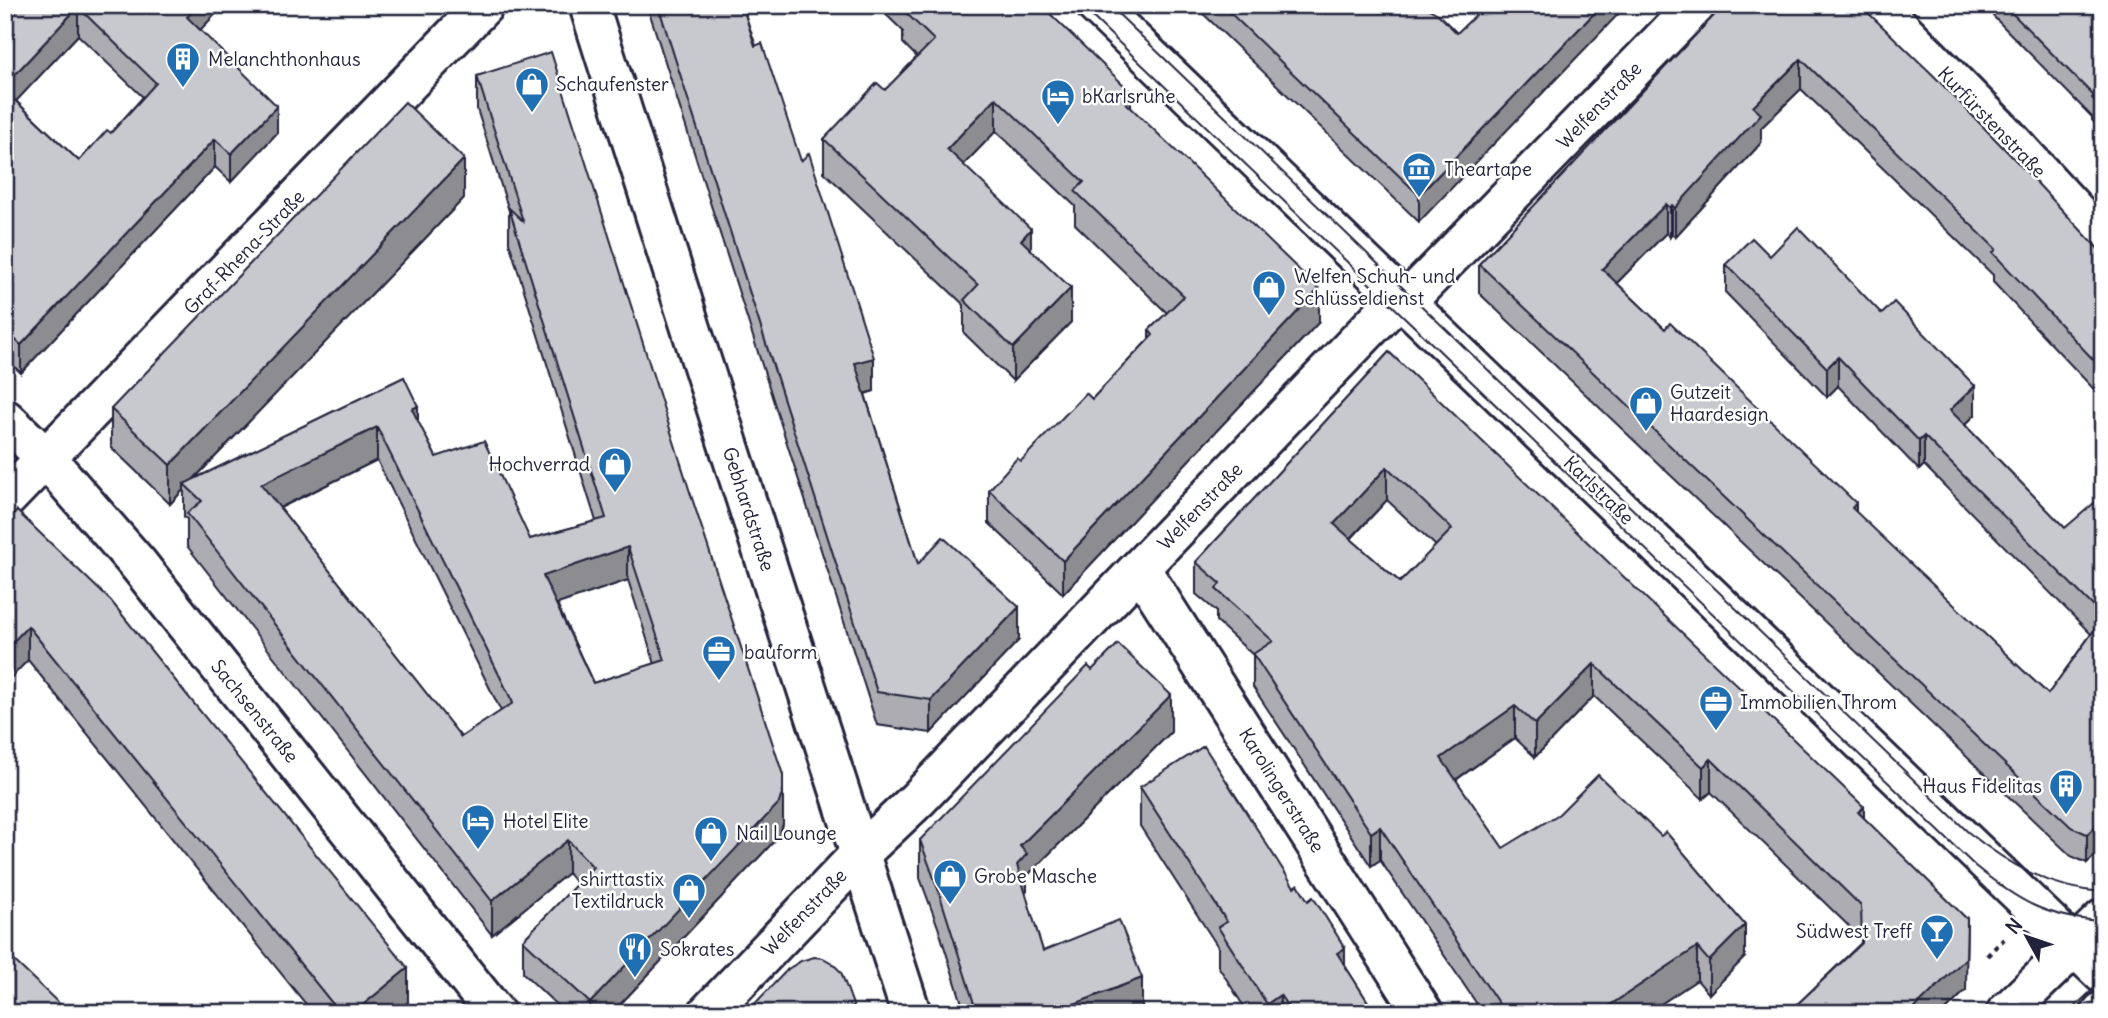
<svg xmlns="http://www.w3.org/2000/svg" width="2108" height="1018" font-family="Delius,sans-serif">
  <rect width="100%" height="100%" fill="#fff"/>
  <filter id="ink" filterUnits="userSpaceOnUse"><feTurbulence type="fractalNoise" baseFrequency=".0143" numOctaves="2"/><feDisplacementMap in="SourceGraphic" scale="14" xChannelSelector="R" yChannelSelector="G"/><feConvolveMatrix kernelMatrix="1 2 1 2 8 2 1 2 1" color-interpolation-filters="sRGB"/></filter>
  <g filter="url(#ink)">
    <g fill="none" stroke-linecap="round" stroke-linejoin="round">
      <g stroke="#22223b" stroke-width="44">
        <g id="minor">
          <path d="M589 5 695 341 911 1013"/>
          <path d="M1878 5 2001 130 2103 241"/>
          <path d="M5 419 46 458 138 564 495 1013"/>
          <path d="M5 500 484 5"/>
          <path d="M1140 568 1423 1013"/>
          <path d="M708 1013 861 853 918 799 1392 305 1412 296 1696 5"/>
          <path d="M2101 1013 2103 1011"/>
        </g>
      </g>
      <g stroke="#22223b" stroke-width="44">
        <g id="major">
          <path d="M1096 5 2103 974"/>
          <path d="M2006 1013 2103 919"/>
        </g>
      </g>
      <path stroke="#22223b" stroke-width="4.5" stroke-dasharray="5 5" stroke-linecap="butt" d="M1987 956 2004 939"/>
      <use href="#minor" stroke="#fff" stroke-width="38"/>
      <use href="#major" stroke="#fff" stroke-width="38"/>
      <g stroke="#22223b" stroke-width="2">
        <path d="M1080 5 1975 866C2018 901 2046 918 2103 921"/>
        <path d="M1109 5 1968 832C2008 864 2050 889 2103 892"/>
        <path d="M2068 1013 2103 980"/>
        <path d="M2101 1013 2103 1011"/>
      </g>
    </g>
    <g fill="#acacb2" stroke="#22223b" stroke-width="2" fill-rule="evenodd">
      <path d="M22 5H224L200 30 277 133 231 182 215 167 21 373 5 358V23ZM78 35 143 97 111 133 79 161 16 101Z"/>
      <path d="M647 5H742L874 391 865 394 918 564 1019 640 931 733 877 725Z"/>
      <path d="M876 5H1041L1319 322 1063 594 989 523V490L1092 399 1149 339V330L1167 313 1075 224V206L996 131 963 165 1031 250 1071 322 1013 381 964 333V305L824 172V139L885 90 917 57 903 43V31Z"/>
      <path d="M1194 5H1422L1419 222Z"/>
      <path d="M1724 5 2103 254V399L1993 282V275L1801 89 1761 128V143L1675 237 1672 234 1670 237 1666 233 1617 283 1856 513 2048 694 2091 634 1924 465 1919 470 1838 386 1827 397 1726 293V264L1770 256 1975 415 1965 425 2065 528 2103 499V853L2099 857 2097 854 2087 863 2071 856 1479 293V264Z"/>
      <path d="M1993 5H2103V131L2092 120V117L1993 16Z"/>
      <path d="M477 76 783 824 779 836 612 1013H565L523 973V940L577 884 568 873 492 935 187 546V519L184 517V489L170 504 111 447V409L464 198 194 479 404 377 418 422 436 457 530 539 596 521 509 242V211L477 109ZM377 460 501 711 461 737 280 508ZM628 580 655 664 593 683 557 604Z"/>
      <path d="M1389 352 1864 818 1966 990 1943 1013H1788L1861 943V938L1711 792 1703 799 1594 696 1535 757 1515 738 1456 780 1503 848 1745 957 1709 994 1697 980 1647 1013H1483L1380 860 1371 866 1253 687V655L1216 621V611L1196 594V562ZM1387 500 1436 546 1400 582 1351 539Z"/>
      <path d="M17 511 408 1002 395 1013H313L28 660Z"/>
      <path d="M1171 732 1027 876V891L1025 893 1043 951 1142 1013H965L938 927 920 878V840Z"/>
      <path d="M1140 787 1294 887 1308 901 1345 966 1375 1013H1248L1218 966V947L1140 826Z"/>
    </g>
    <g fill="#8c8c91" stroke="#22223b" stroke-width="2">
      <path d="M198 5H224L187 44V17Z"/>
      <path d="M1602 5H1627L1419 222V195Z"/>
      <path d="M78 7V35L5 113V85Z"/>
      <path d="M1801 59V89L1761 128V143L1675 237V208L1753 107Z"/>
      <path d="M1131 92V125L1123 100Z"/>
      <path d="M996 98V131L947 182V149Z"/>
      <path d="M277 106V133L231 182V154Z"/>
      <path d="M215 139V167L21 373V345Z"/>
      <path d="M464 159V198L187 486 184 484V489L170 504V465Z"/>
      <path d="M1666 204V233L1602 298V269Z"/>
      <path d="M1672 205V234L1670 237V208Z"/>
      <path d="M1031 229V263L1021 240Z"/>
      <path d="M1071 288V322L1013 381V348Z"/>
      <path d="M1319 289V322L1063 594V561Z"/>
      <path d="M1838 357V386L1827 397V368Z"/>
      <path d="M874 358V391L855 396V363Z"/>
      <path d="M1975 386V415L1950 439V410Z"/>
      <path d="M418 406V439L412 409Z"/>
      <path d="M377 427V460L261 517V484Z"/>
      <path d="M1924 436V465L1919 470V441Z"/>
      <path d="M1387 467V500L1334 556V524Z"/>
      <path d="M1856 503V532L1852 508Z"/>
      <path d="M628 547V580L543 609V576Z"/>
      <path d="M1019 607V640L931 733V700Z"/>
      <path d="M28 626V660L5 684V650Z"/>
      <path d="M1594 664V696L1535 757V724Z"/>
      <path d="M1171 695V732L1027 876V891L1017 902V865L1020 846Z"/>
      <path d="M1515 706V738L1441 790V758Z"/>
      <path d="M1711 759V792L1703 799V767Z"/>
      <path d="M783 790V824L779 836 612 1013H590V1003Z"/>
      <path d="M1864 807V839L1858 812Z"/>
      <path d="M2103 824V853L2099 857V828Z"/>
      <path d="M2097 825V854L2087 863V834Z"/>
      <path d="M1380 827V860L1371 866V833Z"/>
      <path d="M568 840V873L492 935V901Z"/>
      <path d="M1967 919 1966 990 1943 1013H1910Z"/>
      <path d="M1745 925V957L1709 994V961Z"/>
      <path d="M1697 947V980L1647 1013H1598Z"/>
      <path d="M1345 948V986L1337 953Z"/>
      <path d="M408 968V1002L395 1013H353Z"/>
      <path d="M1142 978V1013H1074V1004Z"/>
      <path d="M1280 995V1013H1267V1004Z"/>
    </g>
    <g fill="#c8c8cf" stroke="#22223b" stroke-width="2" fill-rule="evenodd">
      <path d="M22 5H198L187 17 277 106 231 154 215 139 21 345 5 330V91L79 161 107 130 111 133 156 83 78 7 5 85V23Z"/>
      <path d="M658 5H742L755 46 762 43 801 161 809 153 874 358 855 363 918 564 943 537 1019 607 931 700 877 692Z"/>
      <path d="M907 5H1041L1131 92 1123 100 1319 289 1063 561 989 490 1017 458 1021 461 1086 393 1092 399 1153 335 1149 330 1184 296 1075 191 1084 182 996 98 947 149 1031 229 1021 240 1071 288 1013 348 964 300 978 285 824 139 877 83 885 90 934 40 903 10Z"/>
      <path d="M1222 5H1422L1438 14 1457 33 1486 5H1602L1419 195Z"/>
      <path d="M1724 5H1860L1935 77 2024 169 2103 254V370L1993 253 1996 249 1801 59 1753 107 1761 114 1675 208 1672 205 1670 208 1666 204 1602 269 1665 329 1670 323 1856 503 1852 508 2048 694 2103 618V824L2099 828 2097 825 2087 834 2071 827 1479 264Z"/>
      <path d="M2004 5H2103V109L2092 98 2094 96Z"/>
      <path d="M551 52 689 489 783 775V790L779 803 590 1003 523 940 593 867 568 840 492 901 187 513 202 501 184 484 404 377 418 406 412 409 436 457 484 441 530 539 606 518 509 208 523 221 477 76ZM377 427 513 703 461 737 261 484ZM628 547 665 660 593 683 543 576Z"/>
      <path d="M405 102 464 159 170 465 111 409Z"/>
      <path d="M1798 227 1882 314 1894 302 1975 386 1950 410 2065 528 2101 497 2103 499V616L1924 436 1919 441 1838 357 1827 368 1726 264 1752 238 1770 256Z"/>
      <path d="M1389 352 1864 807 1858 812 1967 919 1966 958 1910 1013H1788L1862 943 1861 906 1711 759 1703 767 1594 664 1535 724 1515 706 1441 758 1503 848 1559 814 1598 775 1661 836 1666 832 1745 925 1709 961 1697 947 1598 1013H1505L1380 827 1371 833 1253 654 1273 641 1216 589 1220 583 1196 562ZM1387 467 1452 529 1400 582 1334 524Z"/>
      <path d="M17 511 111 601 408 968 353 1013H340L28 626 5 650V523Z"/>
      <path d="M1118 644 1171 695 1020 846 1027 854 1017 865 1043 951 1119 920 1142 978 1074 1004 1077 1013H977L938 889 920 840 1088 666 1092 670Z"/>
      <path d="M1204 746 1294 887 1298 884 1308 901 1313 897 1345 948 1337 953 1375 1013H1292L1280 995 1267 1004 1218 927 1227 922 1140 787Z"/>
      <path d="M5 952 69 1013H5Z"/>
      <path d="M814 957 823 958 832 963 841 972 856 1013H746L788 969 801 961Z"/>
    </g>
  </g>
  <defs>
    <g id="building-pin" transform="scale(1.75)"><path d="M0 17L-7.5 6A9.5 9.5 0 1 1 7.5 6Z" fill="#1f6fb2" stroke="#fff"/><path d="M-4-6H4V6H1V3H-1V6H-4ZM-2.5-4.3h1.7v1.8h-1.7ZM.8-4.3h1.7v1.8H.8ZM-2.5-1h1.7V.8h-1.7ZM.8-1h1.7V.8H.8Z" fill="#fff"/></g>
    <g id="shop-pin" transform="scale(1.75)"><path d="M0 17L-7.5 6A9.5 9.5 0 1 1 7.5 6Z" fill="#1f6fb2" stroke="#fff"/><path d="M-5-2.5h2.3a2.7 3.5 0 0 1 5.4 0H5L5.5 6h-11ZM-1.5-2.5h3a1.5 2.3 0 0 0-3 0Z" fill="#fff"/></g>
    <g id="hotel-pin" transform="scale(1.75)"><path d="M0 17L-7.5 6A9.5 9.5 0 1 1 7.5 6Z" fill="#1f6fb2" stroke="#fff"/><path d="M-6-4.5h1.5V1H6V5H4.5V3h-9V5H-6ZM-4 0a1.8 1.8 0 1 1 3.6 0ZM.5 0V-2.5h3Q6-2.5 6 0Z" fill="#fff"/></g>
    <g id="museum-pin" transform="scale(1.75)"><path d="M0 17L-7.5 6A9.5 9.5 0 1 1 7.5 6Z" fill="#1f6fb2" stroke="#fff"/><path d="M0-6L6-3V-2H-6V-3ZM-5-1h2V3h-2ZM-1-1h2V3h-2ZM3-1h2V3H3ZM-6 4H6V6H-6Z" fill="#fff"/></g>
    <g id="office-pin" transform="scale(1.75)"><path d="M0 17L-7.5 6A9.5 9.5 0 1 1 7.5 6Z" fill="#1f6fb2" stroke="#fff"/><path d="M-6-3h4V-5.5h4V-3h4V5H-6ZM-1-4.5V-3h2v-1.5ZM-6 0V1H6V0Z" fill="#fff"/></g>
    <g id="bar-pin" transform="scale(1.75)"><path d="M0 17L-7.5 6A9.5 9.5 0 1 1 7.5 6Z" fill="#1f6fb2" stroke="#fff"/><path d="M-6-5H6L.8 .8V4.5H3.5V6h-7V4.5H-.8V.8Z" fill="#fff"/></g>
    <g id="restaurant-pin" transform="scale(1.75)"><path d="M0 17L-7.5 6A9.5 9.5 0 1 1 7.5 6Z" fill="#1f6fb2" stroke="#fff"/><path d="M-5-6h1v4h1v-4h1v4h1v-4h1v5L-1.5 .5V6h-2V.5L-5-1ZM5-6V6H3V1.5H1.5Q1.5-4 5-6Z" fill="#fff"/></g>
  </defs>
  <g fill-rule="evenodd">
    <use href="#building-pin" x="183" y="59"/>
    <use href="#shop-pin" x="532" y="84"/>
    <use href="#hotel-pin" x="1058" y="96"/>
    <use href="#museum-pin" x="1419" y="169"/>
    <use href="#shop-pin" x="1269" y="287"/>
    <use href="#shop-pin" x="1646" y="403"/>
    <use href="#shop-pin" x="615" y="464"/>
    <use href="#office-pin" x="719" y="652"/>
    <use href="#office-pin" x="1716" y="702"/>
    <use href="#building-pin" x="2066" y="786"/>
    <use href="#hotel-pin" x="478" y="821"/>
    <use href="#shop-pin" x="711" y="833"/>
    <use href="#shop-pin" x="950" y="876"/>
    <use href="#shop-pin" x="689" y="890"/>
    <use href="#bar-pin" x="1937" y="931"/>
    <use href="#restaurant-pin" x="635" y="949"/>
  </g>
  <g text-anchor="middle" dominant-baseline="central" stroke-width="5" stroke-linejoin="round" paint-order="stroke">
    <g font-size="19" fill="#22223b" stroke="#fff" text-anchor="start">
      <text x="208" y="59">Melanchthonhaus</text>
      <text x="556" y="84">Schaufenster</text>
      <text x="1082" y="96">bKarlsruhe</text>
      <text x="1444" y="169">Theartape</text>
      <text x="1294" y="276">Welfen Schuh- und<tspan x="1294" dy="22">Schlüsseldienst</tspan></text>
      <text x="1670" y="392">Gutzeit<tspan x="1670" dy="22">Haardesign</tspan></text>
      <text x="590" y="464" text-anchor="end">Hochverrad</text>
      <text x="744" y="652">bauform</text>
      <text x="1740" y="702">Immobilien Throm</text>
      <text x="2042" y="786" text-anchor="end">Haus Fidelitas</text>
      <text x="503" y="821">Hotel Elite</text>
      <text x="736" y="833">Nail Lounge</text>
      <text x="974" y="876">Grobe Masche</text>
      <text x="664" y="879" text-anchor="end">shirttastix<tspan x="664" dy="22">Textildruck</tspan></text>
      <text x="1912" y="931" text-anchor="end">Südwest Treff</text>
      <text x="660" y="949">Sokrates</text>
    </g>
    <g font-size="19" fill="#22223b" stroke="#fff">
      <text transform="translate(1599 105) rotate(-46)">Welfenstraße</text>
      <text transform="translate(1992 122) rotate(46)">Kurfürstenstraße</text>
      <text transform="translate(244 252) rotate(-46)">Graf-Rhena-Straße</text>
      <text transform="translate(1599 490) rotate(44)">Karlstraße</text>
      <text transform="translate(1200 506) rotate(-46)">Welfenstraße</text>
      <text transform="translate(749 509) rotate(72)">Gebhardstraße</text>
      <text transform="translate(255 711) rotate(51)">Sachsenstraße</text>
      <text transform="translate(1282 790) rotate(58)">Karolingerstraße</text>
      <text transform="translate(804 912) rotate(-46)">Welfenstraße</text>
    </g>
  </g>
  <rect width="2108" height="1018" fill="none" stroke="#fff" stroke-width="28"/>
  <rect x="14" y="14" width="2080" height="990" fill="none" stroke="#22223b" stroke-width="2.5" filter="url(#ink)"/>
  <g transform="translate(2027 937) rotate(310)" stroke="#ffffff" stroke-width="5" paint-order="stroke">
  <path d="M0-5L12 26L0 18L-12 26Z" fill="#22223b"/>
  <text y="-10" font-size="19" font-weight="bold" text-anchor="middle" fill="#22223b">N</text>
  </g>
</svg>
